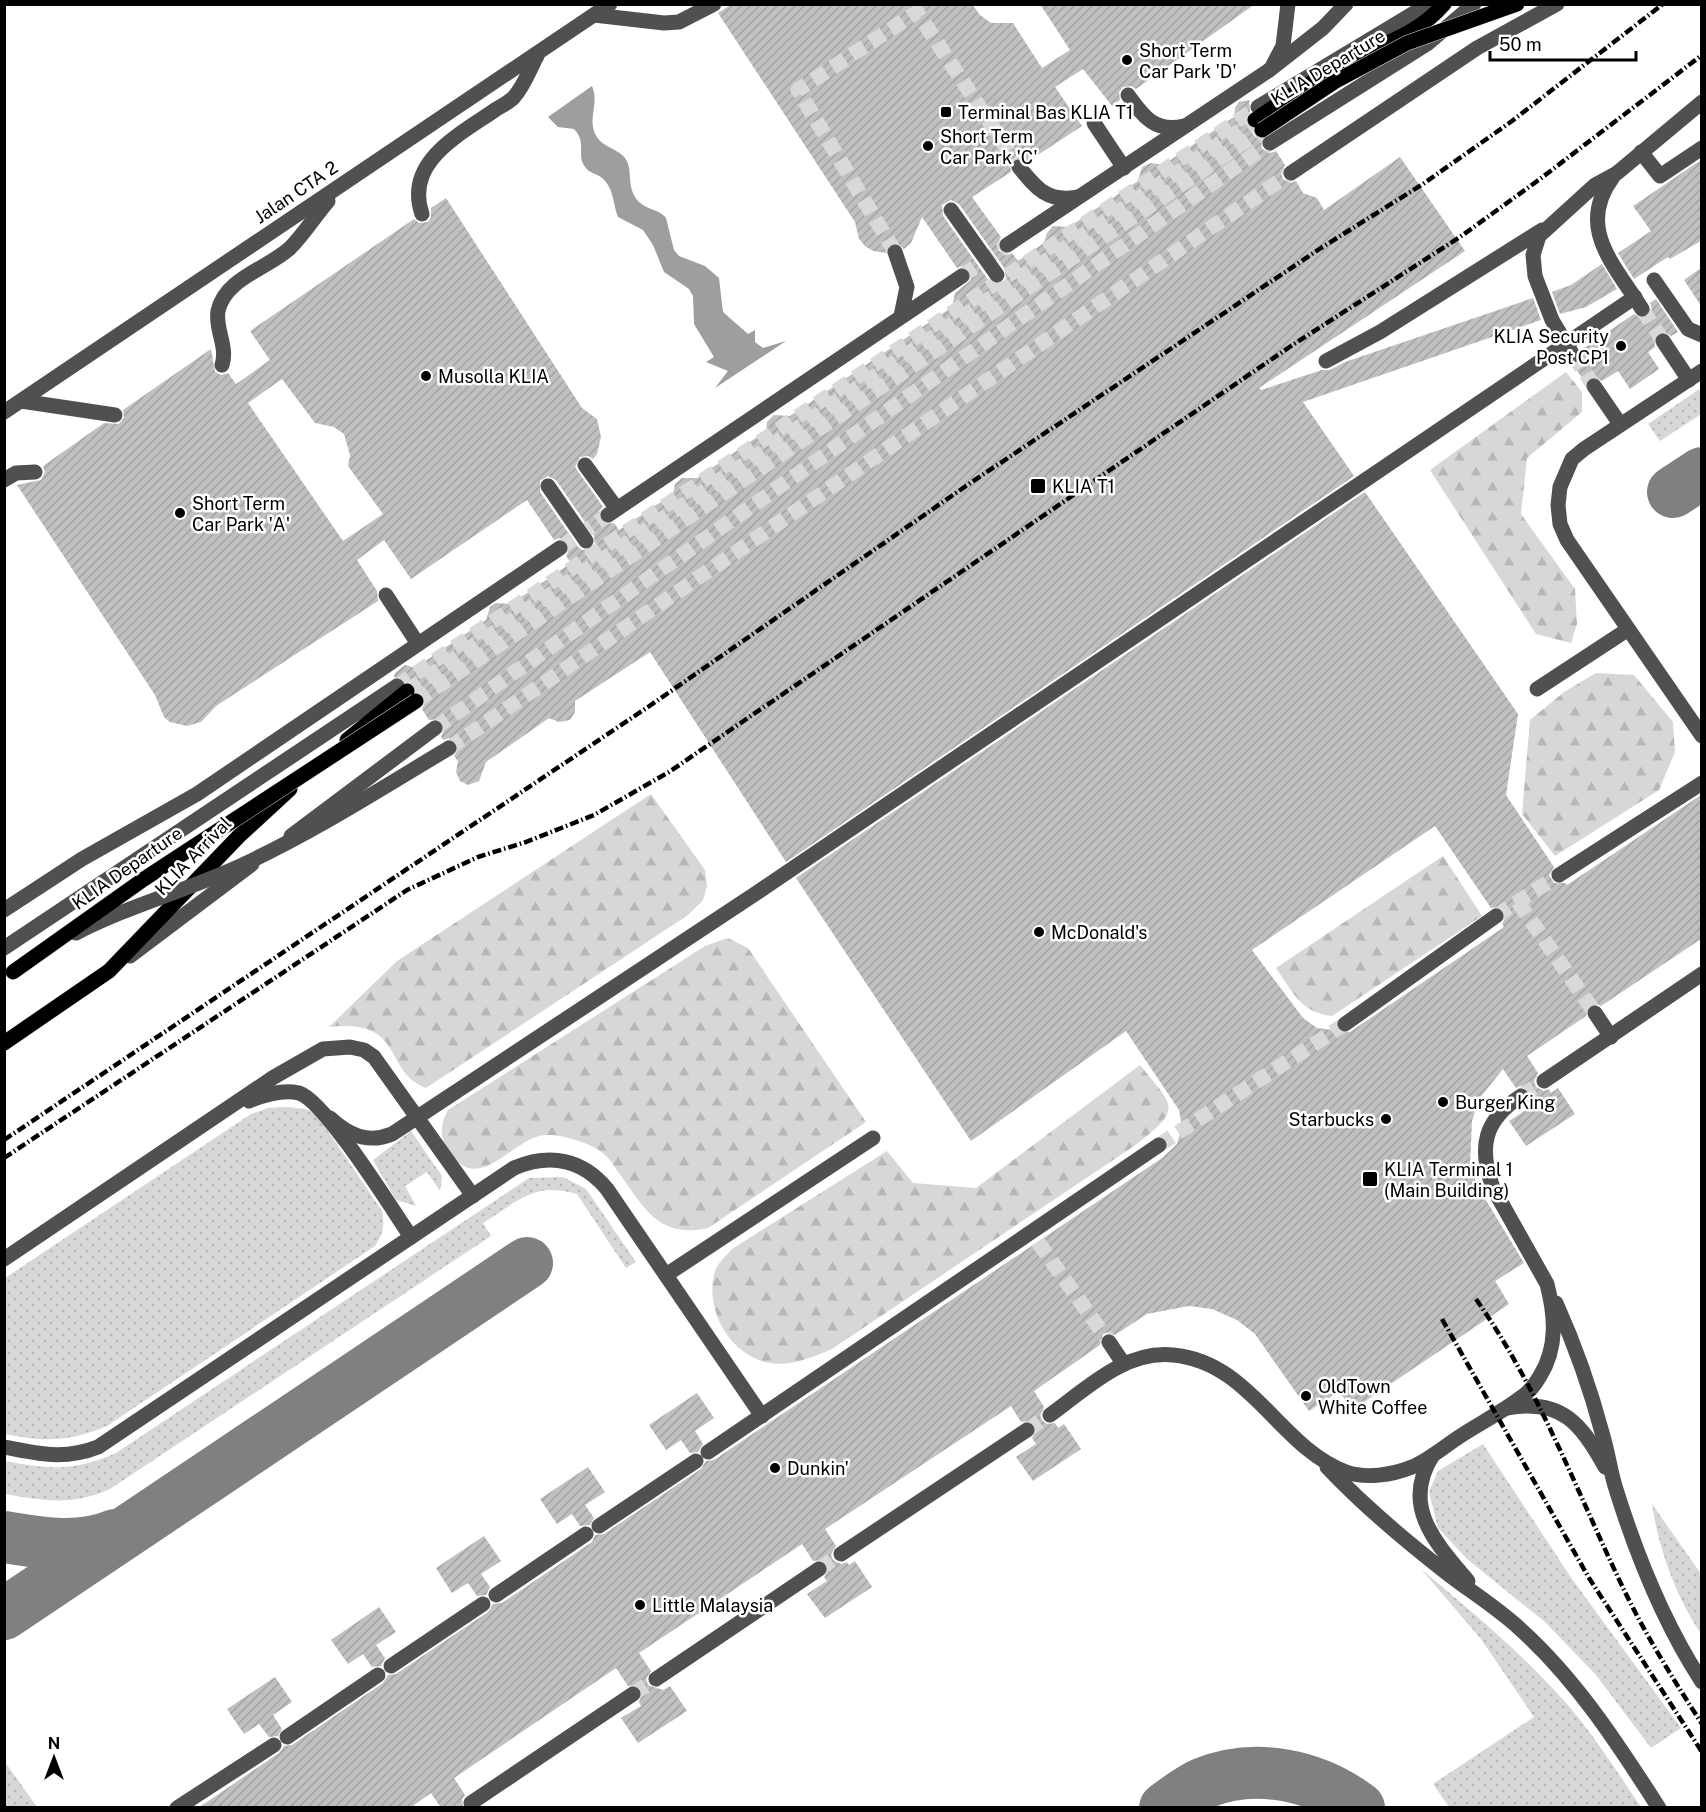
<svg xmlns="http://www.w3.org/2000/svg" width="1706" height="1812" font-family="'Public Sans',sans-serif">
  <defs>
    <pattern id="grass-dots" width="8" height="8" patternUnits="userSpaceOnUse" patternTransform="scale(1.5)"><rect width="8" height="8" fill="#d7d7d7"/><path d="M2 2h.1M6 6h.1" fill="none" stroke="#b7b7b7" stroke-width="1.8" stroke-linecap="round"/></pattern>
    <pattern id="forest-firs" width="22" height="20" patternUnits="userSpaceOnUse" patternTransform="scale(1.5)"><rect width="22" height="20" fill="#d7d7d7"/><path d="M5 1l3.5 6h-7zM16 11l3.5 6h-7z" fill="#b7b7b7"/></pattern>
    <pattern id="building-hatch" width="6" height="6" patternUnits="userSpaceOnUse" patternTransform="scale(1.5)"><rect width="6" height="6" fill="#c0c0c0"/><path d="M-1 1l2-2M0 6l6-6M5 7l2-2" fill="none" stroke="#a3a3a3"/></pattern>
  </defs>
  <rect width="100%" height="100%" fill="#fff"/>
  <g fill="url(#grass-dots)">
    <path d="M1701 388V414L1660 441 1648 424Z"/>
    <path d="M286 1107 306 1109 317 1115 382 1211C385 1226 383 1234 375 1246L107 1426C69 1442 44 1442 5 1434V1278L251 1114 268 1108Z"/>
    <path d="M411 1131 442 1176 440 1191 427 1172 405 1186 416 1206 396 1200 373 1160Z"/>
    <path d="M563 1177 586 1189 636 1262 626 1268 577 1194C533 1181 519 1201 483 1223L491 1236 110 1489C72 1506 45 1501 5 1494V1461C48 1469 74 1472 116 1453L529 1178Z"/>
    <path d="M1483 1444 1572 1579 1681 1728 1651 1748 1596 1675 1545 1622 1467 1559 1438 1528 1429 1492 1438 1471Z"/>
    <path d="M1652 1504 1701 1574V1634C1675 1595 1659 1550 1652 1504Z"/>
    <path d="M1421 1569C1471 1611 1522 1653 1566 1703 1594 1735 1617 1772 1641 1807H1449L1433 1784 1534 1717 1481 1639Z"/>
    <path d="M4 1762H5L37 1807H5Z"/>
  </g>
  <g fill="url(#forest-firs)">
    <path d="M1566 372 1582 392V412L1527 458 1521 514 1575 589 1577 624 1571 643 1536 634 1430 470Z"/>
    <path d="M1596 673 1634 675 1673 722 1675 752 1659 790 1555 856 1522 814 1530 720 1564 692Z"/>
    <path d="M651 794 705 870 707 886 703 900 688 915 426 1088C382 1071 406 1018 329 1027L397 961Z"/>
    <path d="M1443 856 1482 916 1332 1016C1301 1013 1292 991 1276 968Z"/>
    <path d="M728 938 748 948 866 1122 708 1228C659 1239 644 1208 619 1173 615 1168 611 1160 605 1155 597 1147 583 1142 572 1139 562 1136 546 1133 536 1137 506 1147 475 1196 447 1148 439 1135 441 1123 448 1110L705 946Z"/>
    <path d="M1140 1065C1174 1107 1183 1108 1137 1144L832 1349C811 1358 788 1368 765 1362 728 1352 706 1310 714 1275 716 1264 726 1256 732 1249L887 1151 913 1183 976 1188Z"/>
  </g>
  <path fill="#9e9e9e" d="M592 86C599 103 589 115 594 131 599 147 616 147 625 158 634 170 625 187 639 202 647 210 659 209 666 218L674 250 679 256 705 266 719 278 723 312 748 334 755 330V342L763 348 786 341 715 388 728 371 706 362 714 357 694 324 693 296 689 289 664 272 653 245 643 230 618 217C613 204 614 188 602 178 598 174 589 173 586 168 575 155 588 144 574 129L558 127 548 117Z"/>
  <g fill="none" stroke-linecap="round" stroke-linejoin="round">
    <g stroke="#808080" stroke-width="52">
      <path d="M1673 492 1702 473"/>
      <path d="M4 1537C41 1543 79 1550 115 1535"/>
      <path d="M4 1614 527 1263"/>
      <path d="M1165 1808C1177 1799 1190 1789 1204 1783 1256 1762 1316 1775 1359 1808"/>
    </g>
  </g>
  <g fill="url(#building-hatch)" fill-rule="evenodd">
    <path d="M732 4H972L980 15 991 23H1013L1042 68 1070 50 1040 4H1255L1136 89 1131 86 1123 87 1119 92 1120 100 1112 106 1083 69 1055 87 1082 126 1027 162 1022 158 1013 159 1010 164 1011 172 972 197 1001 237 997 245 999 251 1007 255 1012 253 1018 261 1044 243 1047 233 1053 226 1069 227 1138 181 1142 167 1151 163 1163 165 1234 117 1235 108 1239 102 1249 100 1250 112 1245 121 1254 136 1261 140 1262 149 1270 153 1276 151 1285 165 1281 173 1283 179 1291 183 1296 181 1303 193 1317 198 1324 210 1400 157 1465 251 1259 388 1261 390 1322 370H1330L1345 362 1533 298 1541 320 1303 402 1354 476 786 862 650 652 575 701V712L570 720 559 722 549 718 486 762 479 781 468 785 460 781 456 772 458 761 454 756 459 748 457 742 449 738 443 740 441 736 444 731 443 723 438 719 429 720 422 709 426 701 424 695 417 691 411 682 394 677 395 673 405 665 415 668 486 620 490 607 496 603 511 604 571 563 566 556 570 548 568 542 560 538 554 540 527 500 411 579 384 540 357 560 377 591 378 601 216 706 201 722 187 726 170 722 164 717 155 695 17 485 41 480 45 472 43 466 104 423 119 424 124 417 123 410 211 349 215 372 221 375 228 373 236 384 270 360 250 331 414 219 419 223 428 222 431 217V208L446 198 582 408 597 419 601 437 597 454 593 459 588 456 580 457 575 467 603 507 599 511 600 520 604 524 614 523 619 530 673 494 675 484 682 478H697L766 431 767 422 774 415 790 416 952 307 955 293 971 280 970 270 962 266 957 268 922 217 911 243 904 249 896 242 888 245 886 253 873 251 865 246 859 239 855 222 718 13ZM951 200 959 204 1005 269 1006 279 1002 283 993 284 989 281 943 216 942 205ZM282 379 315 423 334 427 344 434 350 455 348 466 383 514 343 541 248 403ZM548 476 556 480 594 535 595 545 591 549 582 550 578 547 540 492V481Z"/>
    <path d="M1701 160V241L1670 259 1668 257 1634 279 1618 253 1651 231 1633 206Z"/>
    <path d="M1602 264 1617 289 1586 307 1560 314 1552 292 1571 285Z"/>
    <path d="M1701 268V306L1684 280Z"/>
    <path d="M1656 299 1678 332 1671 336 1662 331 1654 337 1655 347 1648 352 1659 369 1630 389 1618 371 1602 381 1594 376 1585 382 1573 365 1582 359 1581 350 1634 314 1642 319 1648 317 1652 309 1650 303Z"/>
    <path d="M1365 492 1518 714 1506 795 1554 867 1549 875 1554 883H1565L1567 885 1701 795V939L1601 1006 1595 1003 1589 1005 1586 1016 1527 1056 1538 1073 1534 1081 1536 1087 1544 1091 1549 1089 1551 1093 1558 1088 1575 1114 1526 1146 1509 1121 1529 1108 1526 1104 1531 1096 1528 1090 1521 1086 1516 1088 1503 1069 1479 1099 1472 1121 1470 1165 1478 1187 1524 1263 1495 1281 1509 1304 1352 1410 1339 1391 1309 1411 1255 1334 1237 1320 1212 1309 1189 1306 1147 1314 1115 1335 1109 1332 1103 1334 1100 1345 1034 1391 1044 1407 1040 1416 1043 1421 1047 1424 1055 1423 1058 1428 1064 1424 1081 1449 1033 1481 1016 1457 1036 1444 1032 1438 1037 1429 1031 1421 1021 1422 1011 1406 825 1529 836 1546 831 1554 833 1560 841 1564 847 1562 849 1565 855 1561 872 1587 825 1618 807 1594 827 1581 824 1577 829 1568 823 1560 813 1561 802 1544 639 1653 651 1671 646 1679 648 1685 663 1690 670 1686 687 1711 638 1743 621 1718 641 1706 639 1702 643 1693 637 1685 628 1686 616 1668 454 1778 465 1795 462 1799 463 1808H441L431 1793 410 1808H198L279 1753 284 1746 292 1745 383 1683 388 1675 396 1674 488 1612 493 1604 502 1603 592 1542 595 1535 604 1534 701 1469 706 1461 714 1460 1162 1158 1177 1144 1182 1127 1179 1110 1126 1031 971 1141 796 878ZM1435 826 1491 908 1499 907 1504 911 1505 919 1502 924 1504 927 1350 1032 1317 1028 1303 1018 1252 950Z"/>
    <path d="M697 1393 714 1418 695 1431 703 1444 698 1452 690 1453 681 1440 666 1450 649 1425Z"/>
    <path d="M588 1467 605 1492 585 1505 594 1518 590 1525 580 1526 572 1514 557 1524 540 1499Z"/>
    <path d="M484 1536 501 1561 481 1574 490 1587 486 1595 477 1596 468 1583 452 1593 436 1568Z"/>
    <path d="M379 1607 396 1632 376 1645 385 1658 381 1666 372 1667 363 1654 348 1664 331 1640Z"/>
    <path d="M275 1677 292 1702 273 1715 282 1729 278 1736 269 1737 259 1724 244 1734 227 1709Z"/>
  </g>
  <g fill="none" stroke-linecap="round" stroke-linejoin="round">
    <g stroke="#d9d9d9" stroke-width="15" stroke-dasharray="15 8" stroke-linecap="butt">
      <path d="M895 252 798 90 917 12 1019 167"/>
      <path d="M962 276 1007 245"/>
      <path d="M1642 309 1663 341"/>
      <path d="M1573 355 1594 386"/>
      <path d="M560 548 608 515"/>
      <path d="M397 686 1258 107"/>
      <path d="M435 728 1270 143"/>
      <path d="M449 748 1291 173"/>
      <path d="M1518 902 1595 1013"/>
      <path d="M1496 916 1559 875"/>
      <path d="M1521 1096 1544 1081"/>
      <path d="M1159 1145 1345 1024"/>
      <path d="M1038 1242 1109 1342"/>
      <path d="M1027 1430 1050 1415"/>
      <path d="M819 1569 841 1554"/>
      <path d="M633 1694 656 1679"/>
    </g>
    <g stroke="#d9d9d9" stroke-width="15" stroke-dasharray="15 8" stroke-linecap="butt">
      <path d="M407 691 1255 120"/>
      <path d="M416 701 1262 130"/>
    </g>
    <g stroke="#dbdbdb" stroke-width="16">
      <g id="major">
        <path d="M1255 120C1283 101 1311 81 1341 65 1377 45 1416 37 1444 4"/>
        <path d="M347 740 407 691"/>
        <path d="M4 1043 109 971 239 836 290 789"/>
      </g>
    </g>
    <g stroke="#505050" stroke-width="15">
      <path d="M594 15 664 23 679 22 714 4"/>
      <path d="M1273 65 1283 46 1288 4"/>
      <path d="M1128 95C1143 116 1155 133 1184 126"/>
      <path d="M1258 107 1429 4"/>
      <path d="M1094 123 1124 168"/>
      <path d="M1270 143 1427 44 1474 4"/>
      <path d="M1641 152 1660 176 1702 148"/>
      <path d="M1019 167C1036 188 1048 203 1077 197"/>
      <path d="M1291 173 1477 48 1557 4"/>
      <path d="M1613 177C1575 228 1615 265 1642 309"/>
      <path d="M422 214C404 162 459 135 495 110 501 106 510 102 514 97 524 86 530 69 537 56"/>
      <path d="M1007 245 1268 71 1323 28 1346 4"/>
      <path d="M895 252 907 287 901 316"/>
      <path d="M1654 280 1688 329 1702 335"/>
      <path d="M1663 341 1689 380"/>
      <path d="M1573 355 1552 320 1535 276 1533 255 1539 236 1595 185 1617 173 1702 102"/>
      <path d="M1326 361 1380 332 1542 230"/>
      <path d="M222 365C228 346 215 330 218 311 225 278 269 268 290 248 304 234 315 216 328 201"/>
      <path d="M1702 371 1584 449 1572 459 1560 487 1558 505 1560 524 1567 540 1702 736"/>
      <path d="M1594 386 1620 424"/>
      <path d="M21 401 115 415"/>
      <path d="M4 412 610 4"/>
      <path d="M585 465 617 509"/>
      <path d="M4 480 16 473 35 472"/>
      <path d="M608 515 962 276"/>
      <path d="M386 595 418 644"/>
      <path d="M1537 689 1627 630"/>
      <path d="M291 836 435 728"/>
      <path d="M1559 875 1702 783"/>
      <path d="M4 910 82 859 197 794 560 548"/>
      <path d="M4 948 397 686"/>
      <path d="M130 956 252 864"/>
      <path d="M1595 1013 1611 1037"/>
      <path d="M1345 1024 1496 916"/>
      <path d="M1544 1081 1702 974"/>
      <path d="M249 1101C264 1095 282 1089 299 1093 325 1101 392 1209 411 1237"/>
      <path d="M330 1118C348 1135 368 1144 392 1134L758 892 1635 297"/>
      <path d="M4 1259 274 1077 323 1049 350 1047 364 1050 374 1057 473 1196"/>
      <path d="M666 1275 873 1138"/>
      <path d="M1556 1303C1575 1345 1591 1391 1603 1436 1608 1453 1610 1469 1615 1486 1636 1554 1663 1622 1702 1682"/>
      <path d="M1109 1342 1123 1363"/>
      <path d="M1508 1408C1561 1398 1582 1424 1605 1467"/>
      <path d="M1050 1415C1086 1389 1125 1350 1173 1355 1251 1362 1279 1447 1346 1472 1366 1479 1392 1475 1412 1467 1429 1460 1446 1445 1462 1435 1482 1422 1504 1411 1523 1396 1530 1391 1536 1383 1540 1376 1558 1347 1555 1315 1547 1284L1493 1188C1478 1147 1484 1120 1521 1096"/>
      <path d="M4 1447C38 1454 65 1460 98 1447L514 1168C550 1153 582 1159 607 1189L762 1416"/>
      <path d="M708 1452 1159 1145"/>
      <path d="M1433 1455C1400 1506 1436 1543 1468 1581"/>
      <path d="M1327 1467C1362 1504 1402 1538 1443 1570 1468 1590 1495 1606 1519 1628 1576 1679 1618 1744 1659 1808"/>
      <path d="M599 1526 696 1461"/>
      <path d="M841 1554 1027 1430"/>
      <path d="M496 1595 586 1534"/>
      <path d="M391 1666 483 1604"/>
      <path d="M656 1679 819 1569"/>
      <path d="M287 1737 378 1675"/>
      <path d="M471 1803 633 1694"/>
      <path d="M177 1808 274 1745"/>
    </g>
    <use href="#major" stroke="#000" stroke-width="15"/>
    <g stroke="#000" stroke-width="4.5" stroke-dasharray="9 3 1.5 3" stroke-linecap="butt">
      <path d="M4 1140 648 707 966 486 1321 248 1423 184 1512 121 1663 4"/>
      <path d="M4 1158 407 890 478 857 526 842 594 815 669 772 1291 346 1460 237 1540 179 1702 55"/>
      <path d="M1476 1299C1540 1390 1578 1495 1626 1594 1648 1639 1675 1682 1702 1724"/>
      <path d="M1442 1319 1589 1578 1702 1752"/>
    </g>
    <g stroke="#dbdbdb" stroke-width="16" stroke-linecap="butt">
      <g id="major-bridge">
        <path d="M1262 130 1334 82 1407 43 1517 4"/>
        <path d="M13 972 144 879 416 701"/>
      </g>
    </g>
    <g stroke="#505050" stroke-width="15">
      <path d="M951 210 997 275"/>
      <path d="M548 486 586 541"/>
      <path d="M76 933C128 906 185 891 238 867 312 833 379 790 449 748"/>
    </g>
    <use href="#major-bridge" stroke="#000" stroke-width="15"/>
  </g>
  <g fill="#000" stroke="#fff" stroke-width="2">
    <circle cx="1127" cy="60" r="6"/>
    <rect x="940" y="106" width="12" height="12" rx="3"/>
    <circle cx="928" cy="146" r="6"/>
    <circle cx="1621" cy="346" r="6"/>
    <circle cx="426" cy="376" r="6"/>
    <rect x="1030" y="478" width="16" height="16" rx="3"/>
    <circle cx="180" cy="513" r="6"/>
    <circle cx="1039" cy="932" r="6"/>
    <circle cx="1443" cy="1102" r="6"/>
    <circle cx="1386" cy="1119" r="6"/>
    <rect x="1362" y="1171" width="16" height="16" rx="3"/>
    <circle cx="1306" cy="1396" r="6"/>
    <circle cx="775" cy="1468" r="6"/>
    <circle cx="640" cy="1605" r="6"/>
  </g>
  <g text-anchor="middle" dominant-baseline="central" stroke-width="5" stroke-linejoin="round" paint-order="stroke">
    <g font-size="18" fill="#000" stroke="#fff" text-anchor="start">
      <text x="1139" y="50">Short Term<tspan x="1139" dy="21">Car Park 'D'</tspan></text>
      <text x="958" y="112">Terminal Bas KLIA T1</text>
      <text x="940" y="136">Short Term<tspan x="940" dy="21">Car Park 'C'</tspan></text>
      <text x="1609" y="336" text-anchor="end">KLIA Security<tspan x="1609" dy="21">Post CP1</tspan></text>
      <text x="438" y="376">Musolla KLIA</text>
      <text x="1052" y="486">KLIA T1</text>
      <text x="192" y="503">Short Term<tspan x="192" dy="21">Car Park 'A'</tspan></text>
      <text x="1051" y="932">McDonald's</text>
      <text x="1455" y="1102">Burger King</text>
      <text x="1374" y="1119" text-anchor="end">Starbucks</text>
      <text x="1384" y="1169">KLIA Terminal 1<tspan x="1384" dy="21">(Main Building)</tspan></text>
      <text x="1318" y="1386">OldTown<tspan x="1318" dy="21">White Coffee</tspan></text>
      <text x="787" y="1468">Dunkin'</text>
      <text x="652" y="1605">Little Malaysia</text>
    </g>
    <g font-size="18" fill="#000" stroke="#fff">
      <text transform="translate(1328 67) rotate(-31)">KLIA Departure</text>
      <text transform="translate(296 192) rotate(-34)">Jalan CTA 2</text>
      <text transform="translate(193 856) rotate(-46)">KLIA Arrival</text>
      <text transform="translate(127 868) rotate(-35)">KLIA Departure</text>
    </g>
  </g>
  <rect width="1706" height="1812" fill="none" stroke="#000000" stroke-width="12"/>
  <g transform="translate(54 1758)" stroke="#ffffff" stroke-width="4.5" paint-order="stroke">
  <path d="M0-4.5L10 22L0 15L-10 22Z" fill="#000000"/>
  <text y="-9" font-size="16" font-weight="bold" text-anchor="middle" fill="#000000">N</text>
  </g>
  <path d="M1490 51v9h146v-9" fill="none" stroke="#000000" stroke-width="3"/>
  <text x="1499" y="51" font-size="18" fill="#000000" stroke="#ffffff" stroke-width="4.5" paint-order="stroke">50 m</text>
</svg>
